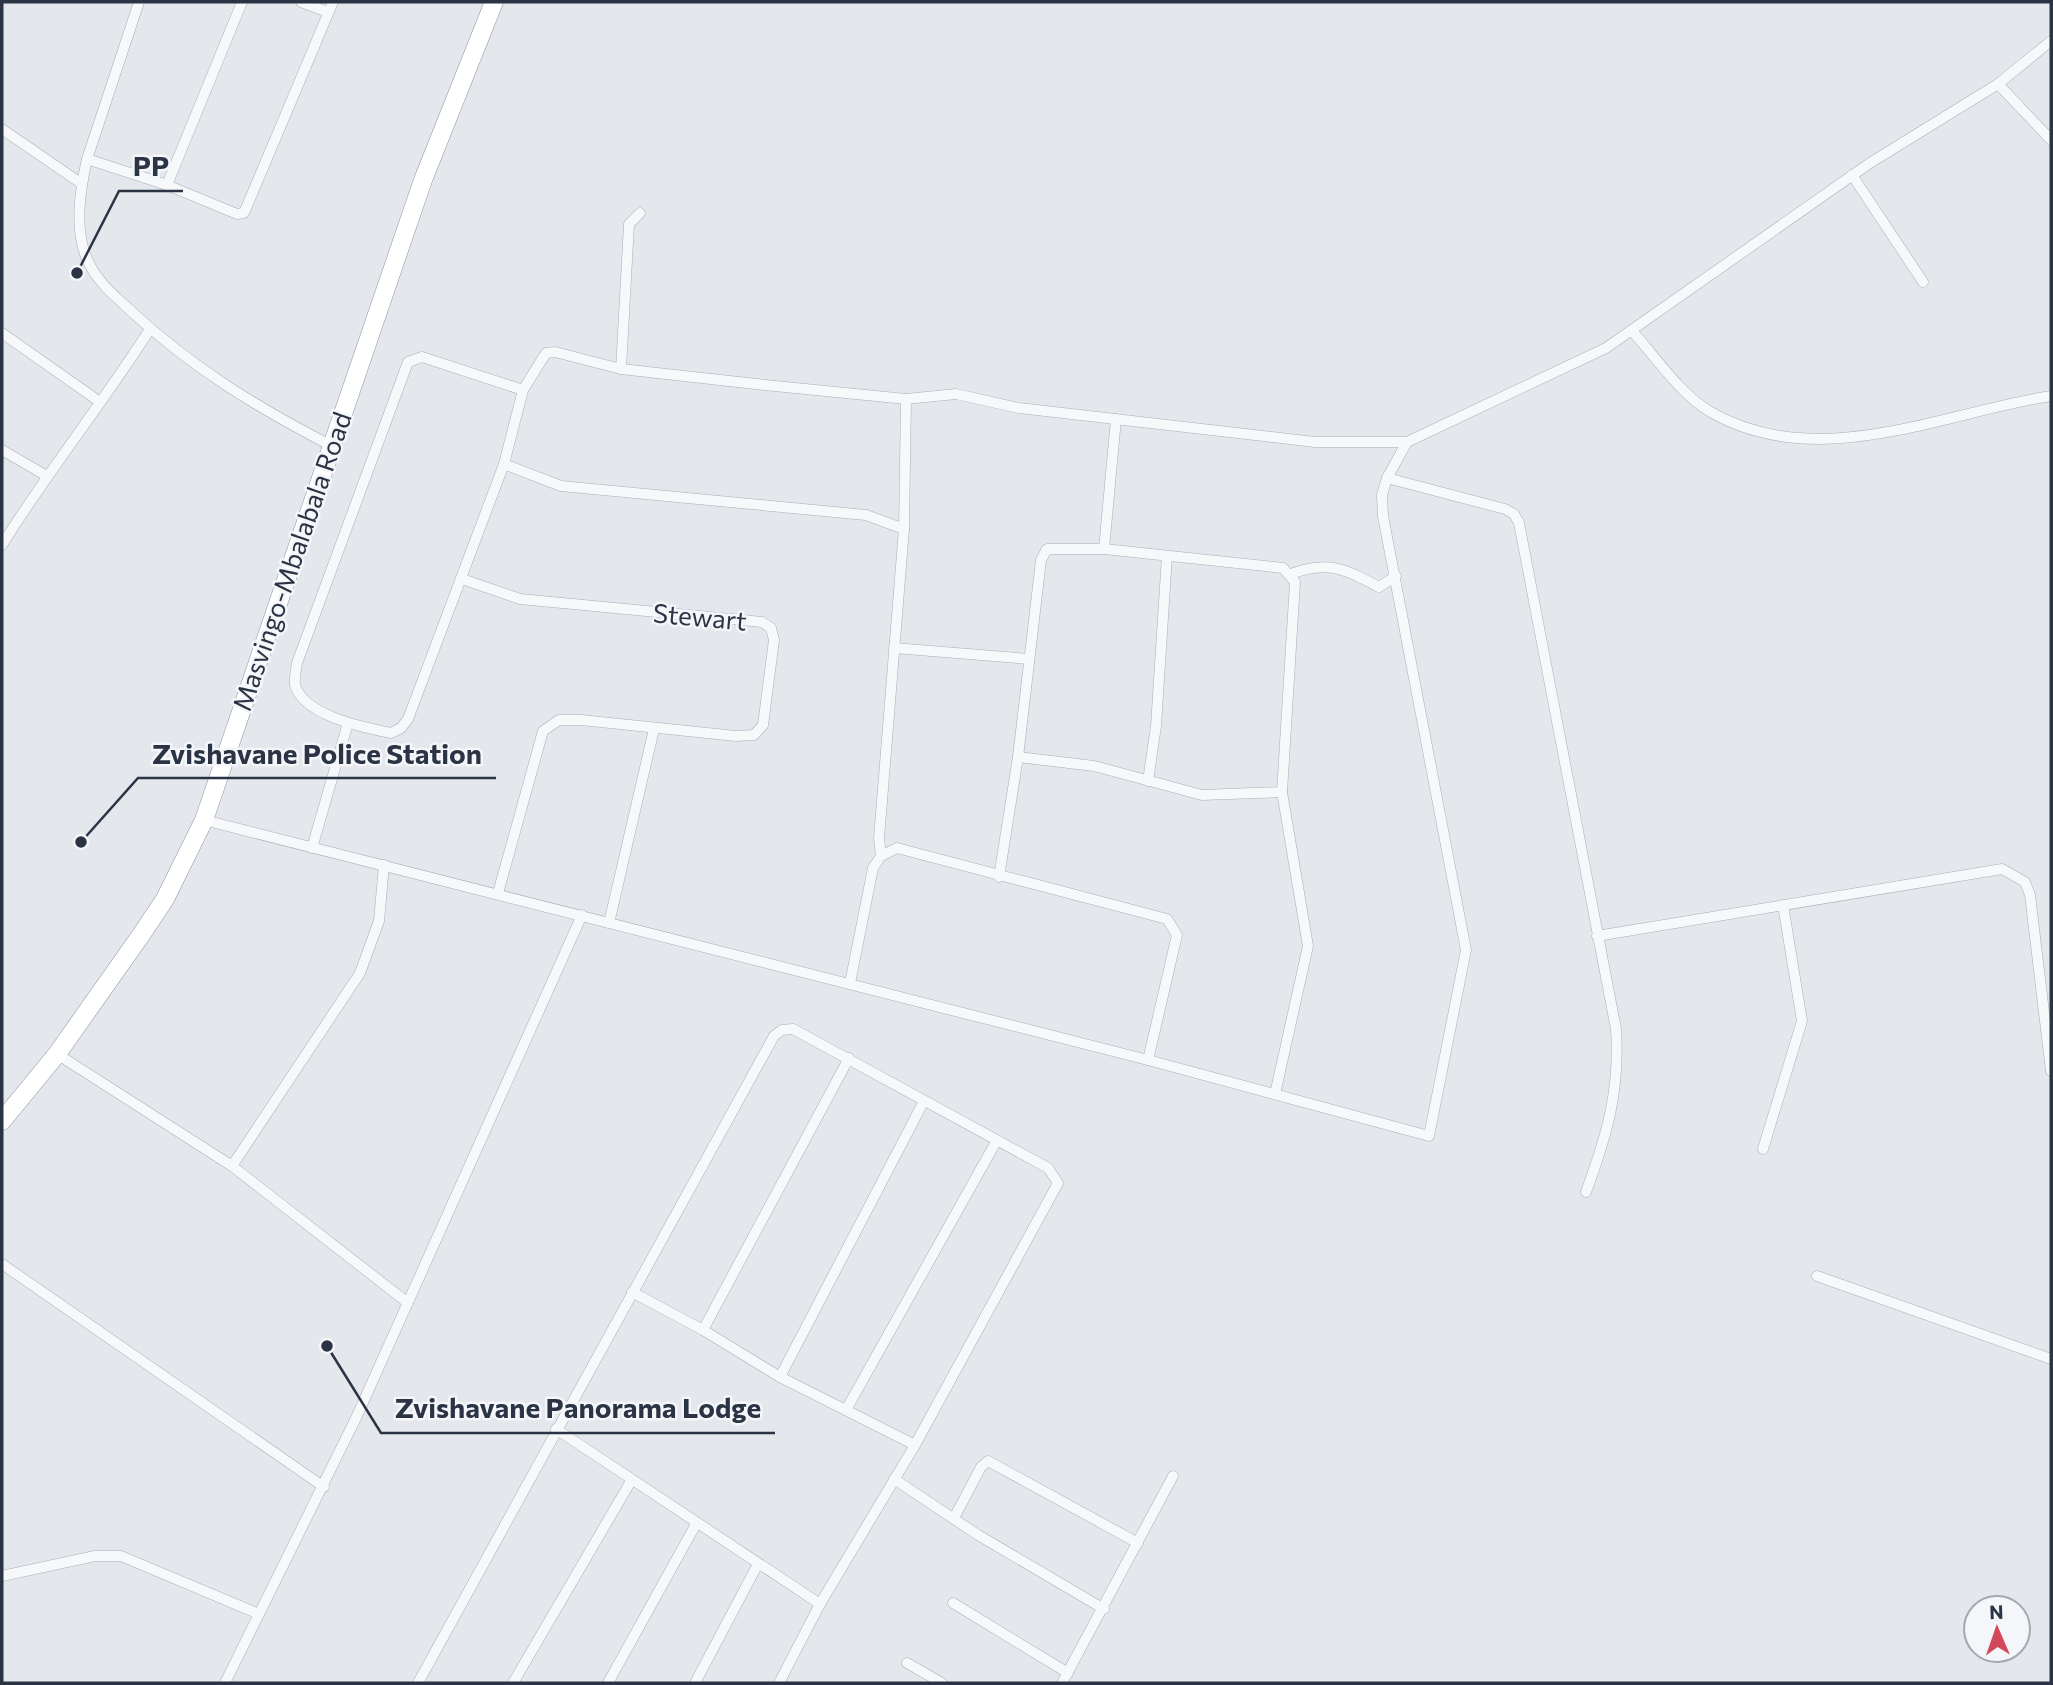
<svg xmlns="http://www.w3.org/2000/svg" width="2053" height="1685" font-family="Commissioner,sans-serif">
  <rect width="100%" height="100%" fill="#e4e7ec"/>
  <g fill="none" stroke-linecap="round" stroke-linejoin="round">
    <g stroke="#a9aeb7" stroke-width="11">
      <g id="street">
        <path d="M139 2 87 159C80 190 74 229 87 259 96 281 114 295 131 311 191 367 258 408 330 445"/>
        <path d="M301 2 328 12"/>
        <path d="M1998 84 2051 140"/>
        <path d="M2 129 82 184"/>
        <path d="M87 159 167 185 237 214 244 213 333 2"/>
        <path d="M1852 175 1923 282"/>
        <path d="M167 185 242 2"/>
        <path d="M1632 331C1656 357 1679 393 1709 411 1816 474 1941 413 2051 396"/>
        <path d="M2 333 100 402"/>
        <path d="M422 357 523 390 504 464 408 719 401 728 391 733C363 727 304 716 295 685 294 679 296 670 297 663L408 362Z"/>
        <path d="M621 369 629 224 640 213"/>
        <path d="M523 390 546 353 555 352 621 369 765 385 906 399 956 394 1019 408 1315 442H1407"/>
        <path d="M2 450 45 475"/>
        <path d="M504 464 561 486 866 515 904 529"/>
        <path d="M1387 478 1505 509 1514 514 1519 523 1616 1029C1620 1091 1607 1135 1586 1192"/>
        <path d="M2 545C48 471 103 403 150 329"/>
        <path d="M1104 549 1116 419"/>
        <path d="M1291 574C1328 560 1345 569 1379 587L1396 576"/>
        <path d="M462 579 520 599 762 622 771 628 774 640 763 725 754 735 736 736 581 720H559L543 731 498 893"/>
        <path d="M894 648 1029 659"/>
        <path d="M1018 757 1094 766 1202 795 1282 792 1308 946 1275 1094"/>
        <path d="M1148 781 1156 726 1167 556"/>
        <path d="M204 820 1148 1060 1429 1136 1466 950 1383 516 1382 495 1387 478 1407 442 1606 348 1870 163 1998 84 2051 41"/>
        <path d="M312 848 348 723"/>
        <path d="M881 856 879 838 904 529 906 399"/>
        <path d="M999 877 1018 757 1041 560 1047 549H1104L1283 568 1295 582 1282 792"/>
        <path d="M609 923 654 729"/>
        <path d="M1597 936 2002 869 2025 882 2030 895 2051 1071"/>
        <path d="M850 983 873 868 881 856 897 848 1167 919 1177 935 1148 1060"/>
        <path d="M57 1054 232 1166 360 973 379 921 384 865"/>
        <path d="M1763 1149 1802 1021 1783 905"/>
        <path d="M232 1166 408 1303"/>
        <path d="M2 1264 324 1487"/>
        <path d="M1817 1276 2051 1359"/>
        <path d="M632 1292 703 1330 780 1377 915 1445"/>
        <path d="M703 1330 849 1058"/>
        <path d="M780 1377 924 1101"/>
        <path d="M846 1410 997 1140"/>
        <path d="M556 1429 820 1604"/>
        <path d="M894 1479 978 1535 1104 1609"/>
        <path d="M954 1518 981 1467 988 1461 1138 1543"/>
        <path d="M2 1576 95 1556H121L259 1614"/>
        <path d="M953 1603 1068 1673"/>
        <path d="M907 1663 942 1683"/>
        <path d="M225 1683 356 1418 582 915"/>
        <path d="M418 1683 774 1036 782 1030 793 1029 1048 1168 1058 1183 915 1445 820 1604 779 1683"/>
        <path d="M513 1683 631 1481"/>
        <path d="M608 1683 696 1524"/>
        <path d="M695 1683 758 1564"/>
        <path d="M1062 1683 1173 1476"/>
      </g>
    </g>
    <g stroke="#8b94a3" stroke-width="19">
      <path id="highway" d="M2 1121 57 1054 141 935 165 899 204 820 423 180 494 2"/>
    </g>
    <use href="#street" stroke="#f7f8fa" stroke-width="10"/>
    <use href="#highway" stroke="#fff" stroke-width="18"/>
  </g>
  <g text-anchor="middle" dominant-baseline="central" stroke-width="5" stroke-linejoin="round" paint-order="stroke">
    <g font-size="26" fill="#2b3445" stroke="#f4f6f9">
      <text transform="translate(291 561) rotate(-71)">Masvingo-Mbalabala Road</text>
      <text transform="translate(700 616) rotate(5)">Stewart</text>
    </g>
  </g>
  <path fill="none" stroke="#2b3445" stroke-width="2.5" d="M77 273L119 191H183M81 842L138 778H496M327 1346L381 1433H775"/>
  <g fill="#2b3445" stroke="#f4f6f9" stroke-width="2.5">
    <circle cx="77" cy="273" r="7"/>
    <circle cx="81" cy="842" r="7"/>
    <circle cx="327" cy="1346" r="7"/>
  </g>
  <g font-size="28" text-anchor="middle" font-weight="bold" fill="#2b3445" stroke="#f4f6f9" stroke-width="5" stroke-linejoin="round" paint-order="stroke">
    <text x="151" y="176">PP</text>
    <text x="317" y="764">Zvishavane Police Station</text>
    <text x="578" y="1418">Zvishavane Panorama Lodge</text>
  </g>
  <rect width="2053" height="1685" fill="none" stroke="#2b3445" stroke-width="7"/>
  <g transform="translate(1997 1629) rotate(358)"><circle r="33" fill="#f4f6f9" stroke="#a4a8b1" stroke-width="2"/>
  <path d="M0-5L12 26L0 18L-12 26Z" fill="#d1495b"/>
  <text y="-10" font-size="19" font-weight="bold" text-anchor="middle" fill="#2b3445">N</text>
  </g>
</svg>
